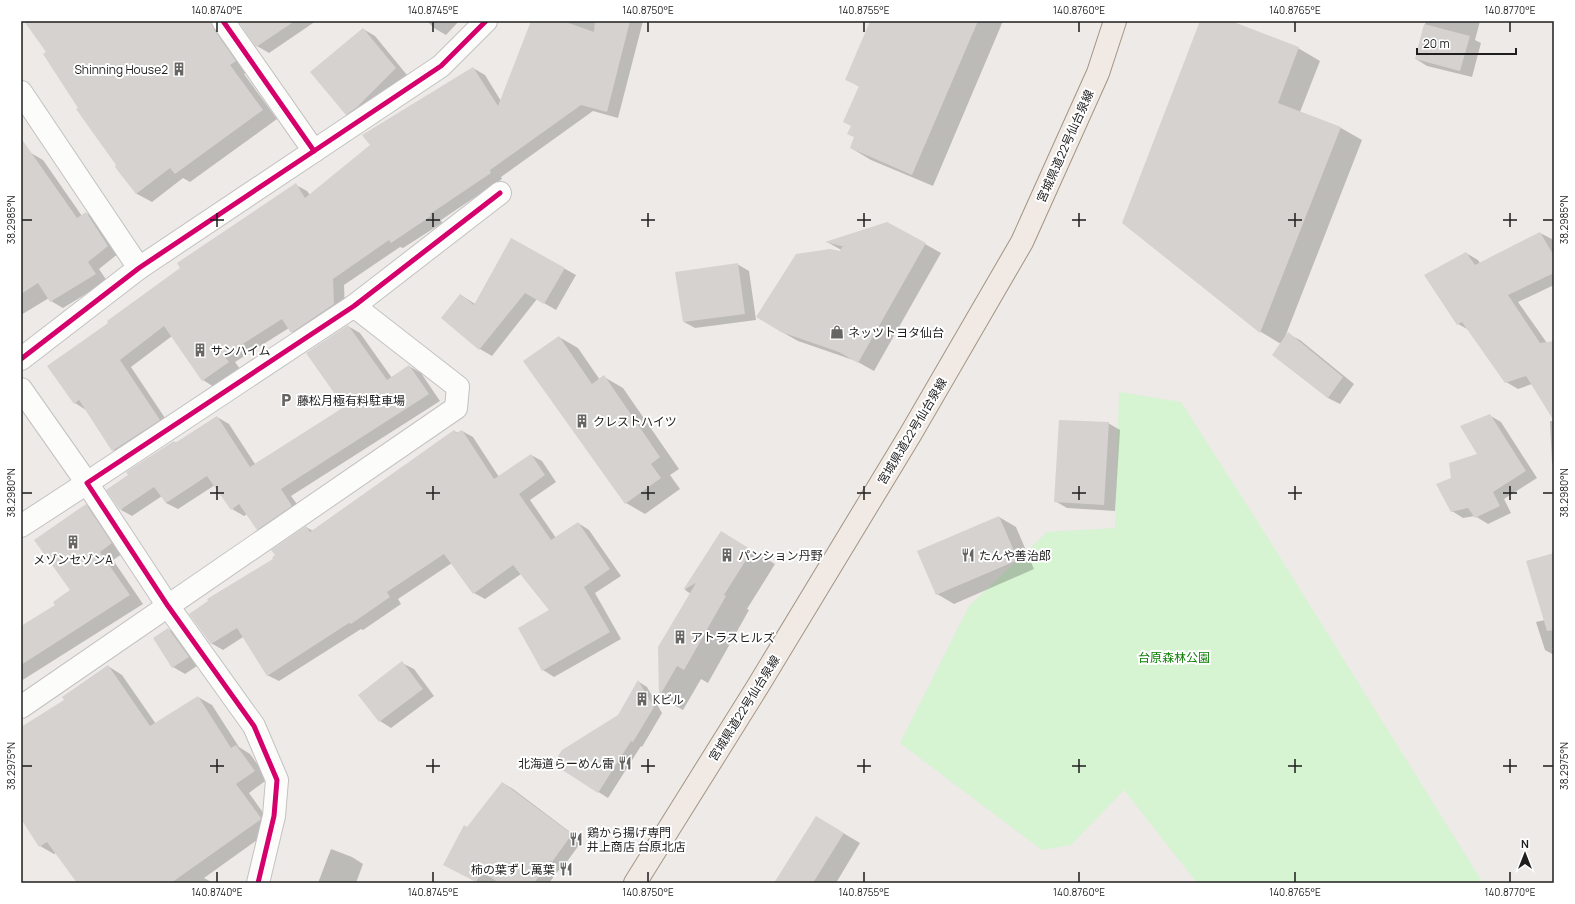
<svg xmlns="http://www.w3.org/2000/svg" width="1575" height="904" font-family="Manrope,'Noto Sans JP',sans-serif">
  <rect width="100%" height="100%" fill="#edeae7"/>
  <path fill="#d6f3d2" d="M1119 392 1181 402 1268 538 1483 883H1197L1124 790 1071 845 1042 850 900 743 969 606 1047 532 1115 528Z"/>
  <g fill="#0003">
    <path d="M25 21H189L212 28 227 36 250 70 244 74 277 119 190 182 183 178 152 202 137 194 116 167 118 165 79 109 47 52Z"/>
    <path d="M239 21H316L269 53 257 46Z"/>
    <path d="M427 21H459L446 35 434 28Z"/>
    <path d="M532 21H643L618 118 593 111 501 177 502 179 441 220 442 223 403 248 400 247 344 285 345 311 304 339 292 332 289 328 235 362 240 369 214 387 203 380 172 336 131 367 171 427 125 457 113 450 86 410 75 403 109 323 296 185 307 191 310 195 473 68 485 75 501 101Z"/>
    <path d="M869 21H1003L933 186 871 160 851 148 855 138 852 126 860 87 846 79 871 21Z"/>
    <path d="M1201 21H1228L1298 48 1320 61 1300 112 1341 128 1362 140 1285 337 1288 334 1300 340 1354 384 1340 404 1328 398 1273 355 1281 344 1261 332 1123 223Z"/>
    <path d="M1426 21H1480L1475 40 1481 43 1472 77 1427 66 1416 59Z"/>
    <path d="M363 29 375 36 407 75 369 113 358 121 346 114Z"/>
    <path d="M31 153 43 160 82 216 86 213 98 220 119 253 99 269 107 281 63 308 51 301 49 298 21 315V161Z"/>
    <path d="M1540 233 1552 239 1554 243V285L1518 302 1547 343 1554 344V412L1532 384 1518 389 1506 382 1469 330 1458 324 1466 253 1478 260 1480 263Z"/>
    <path d="M512 239 576 275 556 310 537 299 492 356 480 349 442 318 461 295 475 304Z"/>
    <path d="M827 242 925 244 941 253 874 371 856 361 798 341 782 332 845 252Z"/>
    <path d="M737 264 749 271 756 320 695 328 684 322Z"/>
    <path d="M348 326 360 333 392 378 409 366 421 373 440 401 291 496 303 512 269 536 258 529 247 514 244 516 232 509 215 485 178 509 166 503 162 496 132 516 121 510 174 442 177 443 217 417 229 424 255 464 345 407Z"/>
    <path d="M559 337 578 348 600 380 604 377 623 388 679 469 670 475 680 489 645 514 626 503Z"/>
    <path d="M1489 415 1501 422 1537 478 1504 499 1511 513 1488 524 1475 516 1463 518 1452 511V479L1479 455Z"/>
    <path d="M1550 421H1554V464L1552 463Z"/>
    <path d="M1108 423 1120 430 1115 511 1067 508 1055 501Z"/>
    <path d="M454 431 458 433 462 431 473 437 499 477 531 455 542 461 556 482 530 500 556 538 578 523 589 530 621 576 595 593 621 639 554 677 543 670 550 611 521 574 485 599 474 593 452 563 398 599 401 604 363 630 361 629 279 681 267 675 243 637 223 650 211 643 274 559 306 527 313 531Z"/>
    <path d="M86 505 100 513 125 552 113 560 143 604 21 681V628L56 605 71 591Z"/>
    <path d="M999 517 1016 527 1034 569 954 604 937 594Z"/>
    <path d="M721 532 775 564 747 609 749 610 708 683 701 679 683 710 660 697 659 647 691 594 685 590Z"/>
    <path d="M1554 554V647L1552 648V650L1554 649V655L1545 650 1536 622 1545 620Z"/>
    <path d="M168 629 180 636 200 664 185 674 173 667Z"/>
    <path d="M402 663 414 669 434 696 391 728 380 721Z"/>
    <path d="M108 666 122 675 156 724 198 697 212 705 239 747 250 754 268 779 249 793 274 828 204 878 213 883H79L56 853 54 854 40 846 21 818V728L65 700Z"/>
    <path d="M639 682 647 687 662 713 642 747 641 746 608 798 554 764 618 716Z"/>
    <path d="M503 783 513 789 582 841 563 867 562 866 549 883H479L455 870 467 828Z"/>
    <path d="M833 827 860 843 836 883H776Z"/>
    <path d="M331 849 352 857 363 864 356 883H318Z"/>
  </g>
  <g fill="#d5d2cf">
    <path d="M24 21H211L213 28 236 61 230 65 263 110 175 174 170 168 136 194 115 167 116 165 76 109 78 108 43 54 46 52Z"/>
    <path d="M238 21H295L256 47Z"/>
    <path d="M531 21H563L594 32 595 21H630L607 112 581 105 490 170 491 173 430 214 431 216 391 243 389 240 333 279 334 304 291 333 282 319 224 356 229 362 202 381 164 326 120 360 160 420 112 451 79 400 74 404 47 366 108 323 107 321 180 268 177 263 296 183 305 198 370 145 362 135 473 67 498 106Z"/>
    <path d="M870 21H978L912 175 850 148 854 137 847 134 851 126 843 122 859 86 845 80Z"/>
    <path d="M1200 21H1231L1299 47 1278 103 1341 127 1260 333 1122 223Z"/>
    <path d="M1424 24 1470 36 1460 71 1415 59Z"/>
    <path d="M363 28 396 68 357 107 346 115 310 72Z"/>
    <path d="M21 138 77 218 86 212 108 246 88 262 96 274 50 302 38 283 21 294Z"/>
    <path d="M887 222 926 243 858 363 839 352 781 332 756 317 796 254 830 249 840 251 842 247H845L825 242Z"/>
    <path d="M1540 232 1554 256V273L1508 295 1540 343 1554 341V421L1526 376 1505 383 1462 322 1457 325 1424 275 1466 252 1475 265Z"/>
    <path d="M511 238 565 268 544 304 525 293 479 350 441 318 460 294 474 305Z"/>
    <path d="M738 263 745 314 683 322 675 272Z"/>
    <path d="M348 325 387 380 409 365 429 394 281 489 292 506 257 530 239 504 231 510 207 476 166 503 154 487 120 510 106 490 128 475 126 472 174 441 175 443 217 416 250 467 344 407 306 353Z"/>
    <path d="M1288 332 1343 377 1328 398 1272 355Z"/>
    <path d="M559 336 592 384 604 375 660 457 651 464 661 478 625 504 523 361Z"/>
    <path d="M1490 414 1526 471 1493 492 1500 506 1475 518 1468 508 1451 512 1436 484 1451 478 1449 463 1477 454 1460 426Z"/>
    <path d="M1059 420 1109 422 1104 505 1054 502Z"/>
    <path d="M454 430 456 433 462 430 494 479 531 454 545 475 519 494 551 540 578 522 610 569 584 587 610 632 542 671 518 628 549 610 513 565 473 594 444 554 387 592 390 597 351 624 349 623 267 676 237 628 211 644 189 614 208 601 207 599 273 559 272 558 275 555 271 550 306 526 310 532Z"/>
    <path d="M86 504 112 543 100 552 130 595 21 665V626L55 605 53 602 70 590 34 540Z"/>
    <path d="M999 516 1018 560 936 595 917 551Z"/>
    <path d="M721 531 753 551 751 552 724 595 726 596 684 670 677 666 659 697 658 647 696 583 683 590Z"/>
    <path d="M1554 553V630L1547 631 1526 561Z"/>
    <path d="M168 628 189 657 172 668 153 638Z"/>
    <path d="M402 661 423 689 379 722 358 695Z"/>
    <path d="M108 665 150 726 198 696 231 748 236 745 255 771 236 784 261 818 260 820 171 883H77L47 842 39 847 21 819V727L64 700 62 697Z"/>
    <path d="M638 680 654 707 633 742 631 741 598 793 553 764 562 750 618 715Z"/>
    <path d="M502 782 572 834 552 862 551 860 534 883H499L482 871 476 882 443 865 464 825 467 827Z"/>
    <path d="M816 816 844 833 813 883H774Z"/>
  </g>
  <g fill="none" stroke-linecap="round" stroke-linejoin="round">
    <g stroke="#c4c2c1" stroke-width="24">
      <g id="street">
        <path d="M223 21 314 151 441 66 486 21"/>
        <path d="M21 92 139 268"/>
        <path d="M21 359 139 268 314 151"/>
        <path d="M21 389 87 483 21 526"/>
        <path d="M21 707 456 408 458 387 354 306"/>
        <path d="M258 883 274 816 277 780 254 726 168 606 87 483 354 306 500 193"/>
      </g>
    </g>
    <g stroke="#a39483" stroke-width="24">
      <path id="primary" d="M635 883 758 686 910 435 1022 242 1098 73 1115 21"/>
    </g>
    <use href="#street" stroke="#fcfcfb" stroke-width="22"/>
    <use href="#primary" stroke="#f1eae4" stroke-width="22"/>
    <g stroke="#fff" stroke-width="8">
      <g id="cycleway">
        <path d="M223 21 314 151 441 66 486 21"/>
        <path d="M21 359 139 268 314 151"/>
        <path d="M258 883 274 816 277 780 254 726 168 606 87 483 354 306 500 193"/>
      </g>
    </g>
    <use href="#cycleway" stroke="#d6006c" stroke-width="5"/>
  </g>
  <path fill="none" stroke="#1e1e1e" stroke-width="1.5" d="M217 22V32M433 22V32M648 22V32M864 22V32M1079 22V32M1295 22V32M1510 22V32M217 213V227M433 213V227M648 213V227M864 213V227M1079 213V227M1295 213V227M1510 213V227M22 220H32M210 220H224M426 220H440M641 220H655M857 220H871M1072 220H1086M1288 220H1302M1503 220H1517M1543 220H1553M217 486V500M433 486V500M648 486V500M864 486V500M1079 486V500M1295 486V500M1510 486V500M22 493H32M210 493H224M426 493H440M641 493H655M857 493H871M1072 493H1086M1288 493H1302M1503 493H1517M1543 493H1553M217 759V773M433 759V773M648 759V773M864 759V773M1079 759V773M1295 759V773M1510 759V773M22 766H32M210 766H224M426 766H440M641 766H655M857 766H871M1072 766H1086M1288 766H1302M1503 766H1517M1543 766H1553M217 872V882M433 872V882M648 872V882M864 872V882M1079 872V882M1295 872V882M1510 872V882"/>
  <defs>
    <g id="building-bare" transform="scale(1.08)"><path d="M-4-6H4V6H1V3H-1V6H-4ZM-2.5-4.3h1.7v1.8h-1.7ZM.8-4.3h1.7v1.8H.8ZM-2.5-1h1.7V.8h-1.7ZM.8-1h1.7V.8H.8Z" fill="#666564" stroke="#fff" stroke-width="2.5" paint-order="stroke"/></g>
    <g id="shop-bare" transform="scale(1.08)"><path d="M-5-2.5h2.3a2.7 3.5 0 0 1 5.4 0H5L5.5 6h-11ZM-1.5-2.5h3a1.5 2.3 0 0 0-3 0Z" fill="#666564" stroke="#fff" stroke-width="2.5" paint-order="stroke"/></g>
    <g id="parking-bare" transform="scale(1.08)"><path d="M-3.5-5.5H1a3.5 3.5 0 0 1 0 7H-1V5.5H-3.5ZM-1-3.4V-.6H.8a1.4 1.4 0 0 0 0-2.8Z" fill="#666564" stroke="#fff" stroke-width="2.5" paint-order="stroke"/></g>
    <g id="restaurant-bare" transform="scale(1.08)"><path d="M-5-6h1v4h1v-4h1v4h1v-4h1v5L-1.5 .5V6h-2V.5L-5-1ZM5-6V6H3V1.5H1.5Q1.5-4 5-6Z" fill="#666564" stroke="#fff" stroke-width="2.5" paint-order="stroke"/></g>
  </defs>
  <g fill-rule="evenodd">
    <use href="#building-bare" x="179" y="69"/>
    <use href="#shop-bare" x="837" y="332"/>
    <use href="#building-bare" x="200" y="350"/>
    <use href="#parking-bare" x="286" y="400"/>
    <use href="#building-bare" x="582" y="421"/>
    <use href="#building-bare" x="73" y="542"/>
    <use href="#building-bare" x="727" y="555"/>
    <use href="#restaurant-bare" x="968" y="555"/>
    <use href="#building-bare" x="680" y="637"/>
    <use href="#building-bare" x="642" y="699"/>
    <use href="#restaurant-bare" x="625" y="763"/>
    <use href="#restaurant-bare" x="576" y="839"/>
    <use href="#restaurant-bare" x="566" y="869"/>
  </g>
  <g text-anchor="middle" dominant-baseline="central" stroke-width="4" stroke-linejoin="round" paint-order="stroke">
    <g font-size="12" fill="#1e1e1e" stroke="#fff" text-anchor="start">
      <text x="168" y="69" text-anchor="end">Shinning House2</text>
      <text x="848" y="332">ネッツトヨタ仙台</text>
      <text x="211" y="350">サンハイム</text>
      <text x="297" y="400">藤松月極有料駐車場</text>
      <text x="593" y="421">クレストハイツ</text>
      <text x="738" y="555">パンション丹野</text>
      <text x="979" y="555">たんや善治郎</text>
      <text x="73" y="559" text-anchor="middle">メゾンセゾンA</text>
      <text x="691" y="637">アトラスヒルズ</text>
      <text x="653" y="699">Kビル</text>
      <text x="614" y="763" text-anchor="end">北海道らーめん雷</text>
      <text x="587" y="832">鶏から揚げ専門<tspan x="587" dy="14">井上商店 台原北店</tspan></text>
      <text x="555" y="869" text-anchor="end">柿の葉ずし萬葉</text>
    </g>
    <g font-size="12" fill="#1e1e1e" stroke="#fff">
      <text transform="translate(1065 146) rotate(-66)">宮城県道22号仙台泉線</text>
      <text transform="translate(912 431) rotate(-59)">宮城県道22号仙台泉線</text>
      <text transform="translate(744 708) rotate(-58)">宮城県道22号仙台泉線</text>
    </g>
    <g font-size="12" fill="#108008" stroke="#fff">
      <text x="1174" y="657">台原森林公園</text>
    </g>
  </g>
  <rect width="1575" height="904" fill="none" stroke="#ffffff" stroke-width="44"/>
  <g transform="translate(1525 854)" stroke="#ffffff" stroke-width="3" paint-order="stroke">
  <path d="M0-3L7 15L0 10L-7 15Z" fill="#1e1e1e"/>
  <text y="-6" font-size="11" font-weight="bold" text-anchor="middle" fill="#1e1e1e">N</text>
  </g>
  <path d="M1417 48v6h99v-6" fill="none" stroke="#1e1e1e" stroke-width="2"/>
  <text x="1423" y="48" font-size="12" fill="#1e1e1e" stroke="#ffffff" stroke-width="3" paint-order="stroke">20 m</text>
  <rect x="22" y="22" width="1531" height="860" fill="none" stroke="#1e1e1e" stroke-width="1.5"/>
  <g font-size="10" text-anchor="middle" fill="#1e1e1e">
    <text x="217" y="14">140.8740°E</text>
    <text x="433" y="14">140.8745°E</text>
    <text x="648" y="14">140.8750°E</text>
    <text x="864" y="14">140.8755°E</text>
    <text x="1079" y="14">140.8760°E</text>
    <text x="1295" y="14">140.8765°E</text>
    <text x="1510" y="14">140.8770°E</text>
    <text transform="translate(11 220) rotate(-90)" y="4">38.2985°N</text>
    <text transform="translate(1564 220) rotate(-90)" y="4">38.2985°N</text>
    <text transform="translate(11 493) rotate(-90)" y="4">38.2980°N</text>
    <text transform="translate(1564 493) rotate(-90)" y="4">38.2980°N</text>
    <text transform="translate(11 766) rotate(-90)" y="4">38.2975°N</text>
    <text transform="translate(1564 766) rotate(-90)" y="4">38.2975°N</text>
    <text x="217" y="896">140.8740°E</text>
    <text x="433" y="896">140.8745°E</text>
    <text x="648" y="896">140.8750°E</text>
    <text x="864" y="896">140.8755°E</text>
    <text x="1079" y="896">140.8760°E</text>
    <text x="1295" y="896">140.8765°E</text>
    <text x="1510" y="896">140.8770°E</text>
  </g>
</svg>
